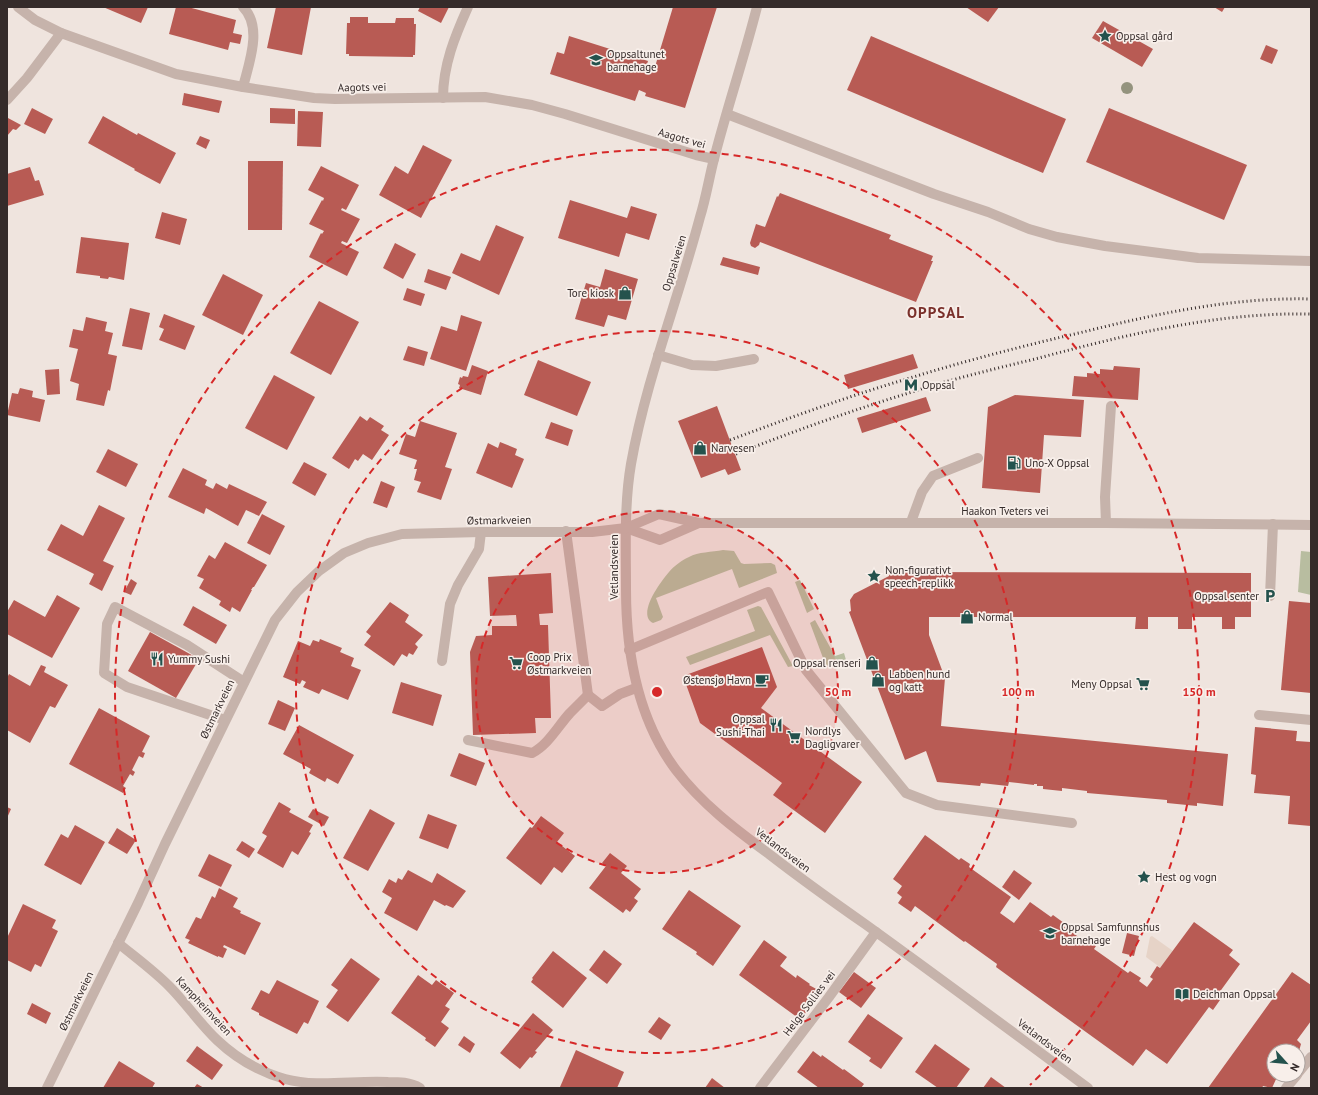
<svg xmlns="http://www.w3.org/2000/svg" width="1318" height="1095" font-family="'PT Sans',sans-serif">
  <rect width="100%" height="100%" fill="#efe4de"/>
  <g fill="#b8bda0">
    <path d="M723 550 734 551 741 563 744 564 771 563 775 565 777 573 739 588 732 569 656 598 663 617 661 620 653 623C636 615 661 581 669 572 674 566 682 560 689 557 698 552 712 552 723 550Z"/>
    <path d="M1301 551 1311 552V595L1298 592Z"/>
    <path d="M800 580 814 609 807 613 795 582Z"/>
    <path d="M758 606 761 607 793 666 788 667 770 635 690 665 686 657 755 631 747 610Z"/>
    <path d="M815 620 835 656 844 653 846 660 826 666 810 623Z"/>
  </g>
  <path fill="#e6d3c7" d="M1152 936 1173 951 1161 968 1146 957 1150 937Z"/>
  <g fill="#b85b54">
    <path d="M103 7H148L141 23Z"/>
    <path d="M176 7H188L236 20 233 33 242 35 240 44 230 42 228 50 169 34Z"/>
    <path d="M276 7H311L302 55 267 48Z"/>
    <path d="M420 7H449L441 23 418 11Z"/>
    <path d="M673 7H717L685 108 645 96 646 93 639 90 635 101 550 74 557 52 564 54 569 36 648 61 646 67 654 70Z"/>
    <path d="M966 7H999L988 22Z"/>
    <path d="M1214 7H1225L1222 12Z"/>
    <path d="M350 17H368V23H395L396 18H414V24H416L415 55H413V57L349 56V54H346L347 23H350Z"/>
    <path d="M1103 21 1153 49 1142 67 1092 38Z"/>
    <path d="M871 36 1066 119 1043 173 847 90Z"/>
    <path d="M1266 45 1278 50 1272 64 1260 59Z"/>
    <path d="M184 93 222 101 219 113 182 105Z"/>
    <path d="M32 108 53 119 45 134 24 124Z"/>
    <path d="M270 108 295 109V124L270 123Z"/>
    <path d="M1109 108 1247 165 1224 220 1086 162Z"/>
    <path d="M298 111 323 112 321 147 297 146Z"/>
    <path d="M103 116 137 135 138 133 176 153 160 184 134 170 135 169 88 143Z"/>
    <path d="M8 118 21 125 16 130 13 129 7 136Z"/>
    <path d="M200 136 210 140 206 149 196 144Z"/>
    <path d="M423 145 452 160 421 218 379 195 395 166 408 174Z"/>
    <path d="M248 161H283L282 230H248Z"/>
    <path d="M321 166 359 185 346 210 342 208 341 210 360 219 347 243 342 241 341 243 359 252 347 276 309 257 321 233 322 234 324 231 309 224 322 200 323 201 324 198 308 190Z"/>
    <path d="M30 167 35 181 39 180 44 195 7 206V174Z"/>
    <path d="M780 193 891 235 889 239 933 256 931 261H933L916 302 760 242 759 245 755 248 751 246 750 243 756 224 765 227 777 196 778 197Z"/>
    <path d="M570 200 627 218 631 206 657 214 649 240 626 233 619 257 558 238Z"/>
    <path d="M162 212 187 219 180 245 155 238Z"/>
    <path d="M496 225 524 237 499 295 452 273 461 253 480 261Z"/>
    <path d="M81 237 129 243 124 280 109 277 108 279 100 278V276L76 273Z"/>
    <path d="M395 243 416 254 403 279 383 268Z"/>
    <path d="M723 257 760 267 758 275 720 265Z"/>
    <path d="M428 269 451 277 446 290 424 282Z"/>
    <path d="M605 269 638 279 626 320 608 315 604 327 575 319 586 283 600 287Z"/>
    <path d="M223 274 263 295 243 335 202 315Z"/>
    <path d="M407 288 425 294 421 306 403 300Z"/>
    <path d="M319 301 359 322 331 375 290 353Z"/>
    <path d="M130 308 150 313 142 350 122 346Z"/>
    <path d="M164 314 195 326 185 350 159 340 164 329 159 327Z"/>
    <path d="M461 315 482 322 466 371 430 359 441 326 457 331Z"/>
    <path d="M86 317 107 322 105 331 113 333 108 354 117 356 110 391 108 390 104 406 76 400 79 384 70 381 78 349 69 347 73 329 83 331Z"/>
    <path d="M408 346 428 352 424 366 403 360Z"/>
    <path d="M913 354 918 368 848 389 844 375Z"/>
    <path d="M538 360 591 382 577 416 524 395Z"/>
    <path d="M472 365 488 371 481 395 459 388 460 385 458 384 460 377 462 378 463 376 468 377Z"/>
    <path d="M1114 366 1140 368 1138 400 1072 396 1074 376 1087 377V373L1100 374V369L1113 370Z"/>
    <path d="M59 369 60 394 47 395 45 370Z"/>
    <path d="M274 375 315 397 287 450 245 428Z"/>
    <path d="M20 388 33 391 32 397 45 400 40 422 7 415 12 393 18 394Z"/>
    <path d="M1015 395 1084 400 1081 437 1044 435 1040 493 982 488 988 407Z"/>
    <path d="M926 397 931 411 862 433 857 418Z"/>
    <path d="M717 406 741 470 728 475 725 469 701 478 678 421Z"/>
    <path d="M360 416 367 421 370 417 384 426 381 430 389 435 372 460 363 454 358 461 355 459 349 469 332 458Z"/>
    <path d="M420 421 457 433 445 467 452 469 441 500 417 492 421 482 414 480 417 469H414L417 460 399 454 406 434 415 437Z"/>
    <path d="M551 422 573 430 568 446 545 438Z"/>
    <path d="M500 442 517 449 515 455 524 459 512 488 476 473 488 443 498 448Z"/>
    <path d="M108 449 138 464 126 487 96 472Z"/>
    <path d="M304 462 327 474 315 496 292 483Z"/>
    <path d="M183 468 207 480 205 485 213 489 216 483 227 489 229 484 267 502 259 516 246 510 238 526 206 508 204 514 168 497Z"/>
    <path d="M381 481 395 487 387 508 373 503Z"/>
    <path d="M99 505 125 518 103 561 114 566 102 591 89 584 94 574 47 550 61 524 83 536Z"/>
    <path d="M262 514 285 526 270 555 247 543Z"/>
    <path d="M225 542 267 565 254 587H253L251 590H252L240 612 232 607 230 612 219 605 221 601 199 588 204 579 197 576 209 555 215 559Z"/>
    <path d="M889 572 1251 573V617H1235V629H1222V617H1192V629H1178V617H1148V629H1135L1136 617H929V635L945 678 941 726 1228 754 1223 806 1197 803V806L1167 803V800L1087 793V791L1062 788V791L1043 789V786H1037V784H1034V785L1009 782 1008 786 981 783 980 786 937 782 926 751 905 760 849 612 851 611 850 600 854 594 889 576Z"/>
    <path d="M551 573 553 613 539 614 540 625H548L551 718H535L536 733 473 735 470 652 476 636 492 635V626H517L516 615 490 616 488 577Z"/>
    <path d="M131 579 137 583 131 595 124 592Z"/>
    <path d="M57 595 80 608 52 658 7 634V612L14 600 45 617Z"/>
    <path d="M1289 601 1311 603V693L1281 690Z"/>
    <path d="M390 602 409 615 405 622 423 635 415 644 418 647 413 655 409 653 407 657 402 654 394 666 364 645 371 636 366 632Z"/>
    <path d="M193 606 227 625 216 644 183 625Z"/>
    <path d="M150 632 199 659 176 698 128 671Z"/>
    <path d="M320 639 342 648 340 652 354 658 351 666 361 670 348 700 322 689 319 694 303 687 306 682 302 680 300 684 283 677 298 641 310 646 313 640 319 642Z"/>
    <path d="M762 647 777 687 761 708 862 782 825 833 773 795 782 783 700 723 683 676Z"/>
    <path d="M41 665 46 667 44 672 68 685 55 708 50 706 30 743 7 730V678L9 674 30 686Z"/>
    <path d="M401 682 442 695 433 726 392 713Z"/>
    <path d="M278 700 295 708 285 731 268 724Z"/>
    <path d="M99 708 150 736 142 752 145 753 143 758 139 756 132 770 135 772 133 776 130 774 123 786 126 788 123 793 69 764Z"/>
    <path d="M299 725 354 755 338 784 327 778 325 782 309 773 311 769 283 754Z"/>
    <path d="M1255 727 1297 731 1296 741 1311 742V826L1288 824 1290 796 1254 793 1256 775 1251 774Z"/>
    <path d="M459 753 485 763 476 786 450 776Z"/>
    <path d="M279 802 291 809 289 812 313 825 309 832 311 833 298 855 292 851 283 868 257 853 267 836 262 833Z"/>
    <path d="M7 807 11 809 7 818Z"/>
    <path d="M313 809 329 817 324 826 308 817Z"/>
    <path d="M370 809 395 823 368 871 343 858Z"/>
    <path d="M428 814 457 825 448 849 419 838Z"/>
    <path d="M541 816 564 833 557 842 575 856 562 873 554 867 541 885 506 858 530 827 532 828Z"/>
    <path d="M75 825 105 842 81 885 44 865 61 834 68 838Z"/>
    <path d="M117 828 136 840 127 854 108 843Z"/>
    <path d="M925 835 959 860 961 858 970 864 969 867 1011 897 1000 913 1014 923 1030 902 1051 917 1053 915 1064 923 1062 925 1084 941 1086 939 1096 946 1094 949 1128 973 1130 971 1141 978 1139 981 1147 987 1153 979 1150 977 1157 966 1160 968 1194 922 1233 950 1229 955 1240 964 1216 997 1220 1000 1213 1010 1209 1007 1167 1064 1146 1049 1133 1066 996 967 997 964 965 941 964 942 915 906 911 912 898 903 902 897 897 893 902 886 893 879Z"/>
    <path d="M242 841 255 849 249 858 236 850Z"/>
    <path d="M610 853 627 866 621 873 641 889 634 898 638 901 630 912 626 909 623 913 589 888 606 866 602 863Z"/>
    <path d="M209 854 232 865 221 887 198 876Z"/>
    <path d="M408 870 432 883 437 873 466 891 453 908 446 905 445 906 434 900 417 931 384 913 392 898 382 892 389 879 396 883 398 878 402 880Z"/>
    <path d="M1014 870 1032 883 1019 900 1002 887Z"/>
    <path d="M219 888 238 898 233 907 241 911 240 913 261 923 245 955 224 945 223 947 227 949 223 958 218 956V957L188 943 190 940 185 938 196 917 201 919 212 896 215 898Z"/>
    <path d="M689 890 741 926 713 966 696 954 697 952 662 929Z"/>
    <path d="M23 904 56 920 52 928 58 931 41 967 35 964 31 972 7 960V938Z"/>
    <path d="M1127 933 1139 936 1134 956 1122 953Z"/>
    <path d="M764 940 787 957 780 966 796 978 797 975 810 984 809 985 820 991 801 1020 739 975Z"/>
    <path d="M604 950 622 964 607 984 589 970Z"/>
    <path d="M553 951 587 978 563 1008 531 982 533 979 532 978Z"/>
    <path d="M351 958 380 979 348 1022 326 1007 338 990 331 985Z"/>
    <path d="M854 972 876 988 861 1008 839 992Z"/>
    <path d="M1292 972 1311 985V1021L1297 1040 1301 1044 1299 1051H1274V1072L1273 1073 1277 1077 1272 1088 1263 1086 1262 1088H1208Z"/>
    <path d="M418 975 432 985 436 980 454 993 445 1006 450 1009 441 1022 449 1028 435 1047 425 1040 426 1038 391 1013Z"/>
    <path d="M277 980 319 1001 308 1024 304 1022 297 1034 259 1015V1013L251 1009 261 990 269 994Z"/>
    <path d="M32 1003 51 1013 46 1024 27 1014Z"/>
    <path d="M533 1013 553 1030 535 1051 537 1052 532 1058 530 1057 520 1069 500 1053Z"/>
    <path d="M868 1014 903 1038 881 1069 869 1061 871 1058 848 1042Z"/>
    <path d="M659 1017 671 1025 661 1040 648 1032Z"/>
    <path d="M464 1036 475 1044 470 1053 458 1045Z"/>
    <path d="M935 1044 970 1069 956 1088H938L915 1072Z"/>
    <path d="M197 1046 223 1065 212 1080 186 1061Z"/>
    <path d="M576 1050 624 1072 617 1088 560 1087Z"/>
    <path d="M813 1051 821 1057 822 1055 843 1070 844 1069 864 1084 861 1088H819L797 1072Z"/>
    <path d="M119 1061 155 1083 152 1088H103Z"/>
    <path d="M991 1077 1006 1088H983Z"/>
    <path d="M712 1078 725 1088H705Z"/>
    <path d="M197 1084 204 1088H194Z"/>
  </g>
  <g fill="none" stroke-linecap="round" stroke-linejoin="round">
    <g stroke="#c6b3ab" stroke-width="10">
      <path d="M243 7C263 27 249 63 243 87"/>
      <path d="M443 98C443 65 455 36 468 7"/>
      <path d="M727 114 934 194 988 212 1029 229 1057 237 1105 246 1198 258 1311 261"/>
      <path d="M658 355 692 365 716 366 754 359"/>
      <path d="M911 522 922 492 933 476 978 458"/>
      <path d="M1106 523 1105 497 1111 406"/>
      <path d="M566 531 588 695"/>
      <path d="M1270 596 1273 524"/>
      <path d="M629 650 768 592 806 670 906 793 937 805 1072 823"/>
      <path d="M442 661 450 604 458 585 479 549 481 532"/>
      <path d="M1259 715 1311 720"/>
      <path d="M225 720 127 687 104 673 107 624 115 607 187 645 244 682"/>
      <path d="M468 740 532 753C548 745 558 726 570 713 576 707 582 701 588 695L602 706 620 694 636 688"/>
      <path d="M1298 1073 1311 1057"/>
      <path d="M1286 1088 1297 1075"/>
    </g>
    <g stroke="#c6b3ab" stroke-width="10">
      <path d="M18 7 35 20 61 33 176 74 243 87 314 98 335 99 485 97 532 105 565 114 696 155 714 159"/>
      <path d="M757 7C744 58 727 108 714 159 709 178 706 198 700 217 678 300 646 380 631 464 624 505 626 548 626 589 626 653 637 718 676 770 702 804 735 829 769 854 800 878 832 901 865 924 940 978 1014 1033 1088 1088"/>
      <path d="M7 100 27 78 61 33"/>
      <path d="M118 943C135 957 153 970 169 986 186 1003 200 1024 217 1040 236 1058 260 1072 285 1079 318 1088 354 1080 388 1082 399 1082 410 1082 420 1088"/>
      <path d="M760 1088 829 997 876 932"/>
    </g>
    <g stroke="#c6b3ab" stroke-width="10">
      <path d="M626 528 660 540 699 523"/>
      <path d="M47 1088 138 903 165 844 275 620 297 592 319 571 344 553 368 543 402 534 481 532H592L626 528 659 514 699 523H1106L1311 525"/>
    </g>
    <g stroke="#352b2a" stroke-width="3" stroke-dasharray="1 3" stroke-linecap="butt">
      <path d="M730 440C789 418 849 396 910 378 965 361 1022 346 1079 333 1155 314 1232 297 1311 299"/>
      <path d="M736 454C794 431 853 410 912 392 952 379 994 369 1035 359 1125 335 1217 312 1311 314"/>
    </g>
  </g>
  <circle fill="#94937e" cx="1127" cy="88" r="6"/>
  <circle cx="657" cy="692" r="181" fill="#d62828" fill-opacity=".12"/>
  <g fill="none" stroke="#d62828" stroke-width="2" stroke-dasharray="7 5">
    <circle cx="657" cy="692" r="181"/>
    <circle cx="657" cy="692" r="361"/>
    <path d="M284 1085A542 542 0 1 1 1030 1085"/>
  </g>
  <defs>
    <g id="sight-bare" transform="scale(1.08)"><path d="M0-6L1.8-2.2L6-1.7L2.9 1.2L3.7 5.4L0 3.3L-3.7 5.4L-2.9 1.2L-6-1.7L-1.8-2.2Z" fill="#24524d" stroke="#f8efea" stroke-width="2.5" paint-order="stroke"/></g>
    <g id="school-bare" transform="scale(1.08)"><path d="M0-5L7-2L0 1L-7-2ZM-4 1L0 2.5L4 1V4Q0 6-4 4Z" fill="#24524d" stroke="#f8efea" stroke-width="2.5" paint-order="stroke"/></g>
    <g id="shop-bare" transform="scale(1.08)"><path d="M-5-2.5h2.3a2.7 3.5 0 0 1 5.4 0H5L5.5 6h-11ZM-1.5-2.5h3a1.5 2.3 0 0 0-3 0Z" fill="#24524d" stroke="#f8efea" stroke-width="2.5" paint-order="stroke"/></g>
    <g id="metro-bare" transform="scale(1.08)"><path d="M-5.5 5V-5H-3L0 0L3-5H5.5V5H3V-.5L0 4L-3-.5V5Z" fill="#24524d" stroke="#f8efea" stroke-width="2.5" paint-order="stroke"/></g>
    <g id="fuel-bare" transform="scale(1.08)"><path d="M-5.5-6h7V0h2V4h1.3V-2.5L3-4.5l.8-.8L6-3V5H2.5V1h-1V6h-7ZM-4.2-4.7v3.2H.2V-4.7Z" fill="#24524d" stroke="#f8efea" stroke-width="2.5" paint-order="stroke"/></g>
    <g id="parking-bare" transform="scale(1.08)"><path d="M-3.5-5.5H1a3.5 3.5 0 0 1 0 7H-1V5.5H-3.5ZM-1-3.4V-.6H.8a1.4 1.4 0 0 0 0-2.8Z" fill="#24524d" stroke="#f8efea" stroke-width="2.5" paint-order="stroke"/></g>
    <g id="restaurant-bare" transform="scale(1.08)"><path d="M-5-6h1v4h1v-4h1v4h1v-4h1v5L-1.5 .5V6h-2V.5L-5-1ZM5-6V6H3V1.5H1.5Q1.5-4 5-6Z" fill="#24524d" stroke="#f8efea" stroke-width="2.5" paint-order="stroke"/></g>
    <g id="supermarket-bare" transform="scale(1.08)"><path d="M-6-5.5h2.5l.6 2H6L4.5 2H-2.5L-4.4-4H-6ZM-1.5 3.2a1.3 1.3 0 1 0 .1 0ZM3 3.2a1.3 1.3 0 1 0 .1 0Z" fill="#24524d" stroke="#f8efea" stroke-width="2.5" paint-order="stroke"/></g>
    <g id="cafe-bare" transform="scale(1.08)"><path d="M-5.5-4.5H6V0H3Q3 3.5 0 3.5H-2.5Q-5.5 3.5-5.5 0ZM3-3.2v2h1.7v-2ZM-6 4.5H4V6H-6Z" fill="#24524d" stroke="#f8efea" stroke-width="2.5" paint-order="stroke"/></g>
    <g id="library-bare" transform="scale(1.08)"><path d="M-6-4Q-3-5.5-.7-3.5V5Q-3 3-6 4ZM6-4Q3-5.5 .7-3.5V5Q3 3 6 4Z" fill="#24524d" stroke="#f8efea" stroke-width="2.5" paint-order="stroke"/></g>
  </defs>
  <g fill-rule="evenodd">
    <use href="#sight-bare" x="1105" y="36"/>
    <use href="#school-bare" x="596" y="60"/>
    <use href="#shop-bare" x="625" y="293"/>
    <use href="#metro-bare" x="911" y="385"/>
    <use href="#shop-bare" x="700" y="448"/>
    <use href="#fuel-bare" x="1014" y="463"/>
    <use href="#sight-bare" x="874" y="576"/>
    <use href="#parking-bare" x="1270" y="596"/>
    <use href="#shop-bare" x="967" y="617"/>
    <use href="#restaurant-bare" x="157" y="659"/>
    <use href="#supermarket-bare" x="516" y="663"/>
    <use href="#shop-bare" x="872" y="663"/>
    <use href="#cafe-bare" x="762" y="680"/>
    <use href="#shop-bare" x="878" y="680"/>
    <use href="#supermarket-bare" x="1143" y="684"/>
    <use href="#restaurant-bare" x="776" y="725"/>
    <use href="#supermarket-bare" x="794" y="737"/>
    <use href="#sight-bare" x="1144" y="877"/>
    <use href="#school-bare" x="1050" y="933"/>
    <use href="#library-bare" x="1182" y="994"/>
  </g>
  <g text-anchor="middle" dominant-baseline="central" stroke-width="3.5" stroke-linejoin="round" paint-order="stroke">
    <g font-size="11" fill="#352b2a" stroke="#f8efea" text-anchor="start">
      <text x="1116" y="36">Oppsal gård</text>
      <text x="607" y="54">Oppsaltunet<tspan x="607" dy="13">barnehage</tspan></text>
      <text x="614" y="293" text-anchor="end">Tore kiosk</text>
      <text x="922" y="385">Oppsal</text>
      <text x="711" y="448">Narvesen</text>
      <text x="1025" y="463">Uno-X Oppsal</text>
      <text x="885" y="570">Non-figurativt<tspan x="885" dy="13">speech-replikk</tspan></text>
      <text x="1259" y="596" text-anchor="end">Oppsal senter</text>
      <text x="978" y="617">Normal</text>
      <text x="527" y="657">Coop Prix<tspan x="527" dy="13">Østmarkveien</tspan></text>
      <text x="168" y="659">Yummy Sushi</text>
      <text x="861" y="663" text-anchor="end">Oppsal renseri</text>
      <text x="889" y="674">Labben hund<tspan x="889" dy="13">og katt</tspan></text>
      <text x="751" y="680" text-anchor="end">Østensjø Havn</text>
      <text x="1132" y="684" text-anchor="end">Meny Oppsal</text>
      <text x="765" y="719" text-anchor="end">Oppsal<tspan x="765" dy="13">Sushi-Thai</tspan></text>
      <text x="805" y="731">Nordlys<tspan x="805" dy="13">Dagligvarer</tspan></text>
      <text x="1155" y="877">Hest og vogn</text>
      <text x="1061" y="927">Oppsal Samfunnshus<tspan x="1061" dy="13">barnehage</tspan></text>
      <text x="1193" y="994">Deichman Oppsal</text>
    </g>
    <g font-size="11" fill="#352b2a" stroke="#f8efea">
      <text transform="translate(362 87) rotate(-1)">Aagots vei</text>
      <text transform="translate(682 138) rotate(16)">Aagots vei</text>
      <text transform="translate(674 263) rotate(-73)">Oppsalveien</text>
      <text x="1005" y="511">Haakon Tveters vei</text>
      <text transform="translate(499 520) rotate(-1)">Østmarkveien</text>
      <text transform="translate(614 567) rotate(-90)">Vetlandsveien</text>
      <text transform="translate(217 709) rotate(-64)">Østmarkveien</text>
      <text transform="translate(783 850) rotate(37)">Vetlandsveien</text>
      <text transform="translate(76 1001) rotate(-64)">Østmarkveien</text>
      <text transform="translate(809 1003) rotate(-53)">Helge Sollies vei</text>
      <text transform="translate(204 1006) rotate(47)">Kampheimveien</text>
      <text transform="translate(1045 1041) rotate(37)">Vetlandsveien</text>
    </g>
    <g font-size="15" font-weight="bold" letter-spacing="1" fill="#7b312c" stroke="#f8efea">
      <text x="936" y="312">OPPSAL</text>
    </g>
  </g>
  <circle cx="657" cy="692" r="6" fill="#d62828" stroke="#f8efea" stroke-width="2"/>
  <g font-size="12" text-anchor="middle" font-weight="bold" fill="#d62828" stroke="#f8efea" stroke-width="3.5" stroke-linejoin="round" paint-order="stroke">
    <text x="838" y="696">50 m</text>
    <text x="1018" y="696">100 m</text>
    <text x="1199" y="696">150 m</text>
  </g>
  <rect width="1318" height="1095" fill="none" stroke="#352b2a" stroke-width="16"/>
  <g transform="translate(1286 1063) rotate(117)"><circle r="19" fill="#f8efea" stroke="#aaa19d"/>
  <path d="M0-3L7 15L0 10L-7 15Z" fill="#24524d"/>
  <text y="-6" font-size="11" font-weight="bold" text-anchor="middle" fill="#352b2a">N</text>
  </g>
</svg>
